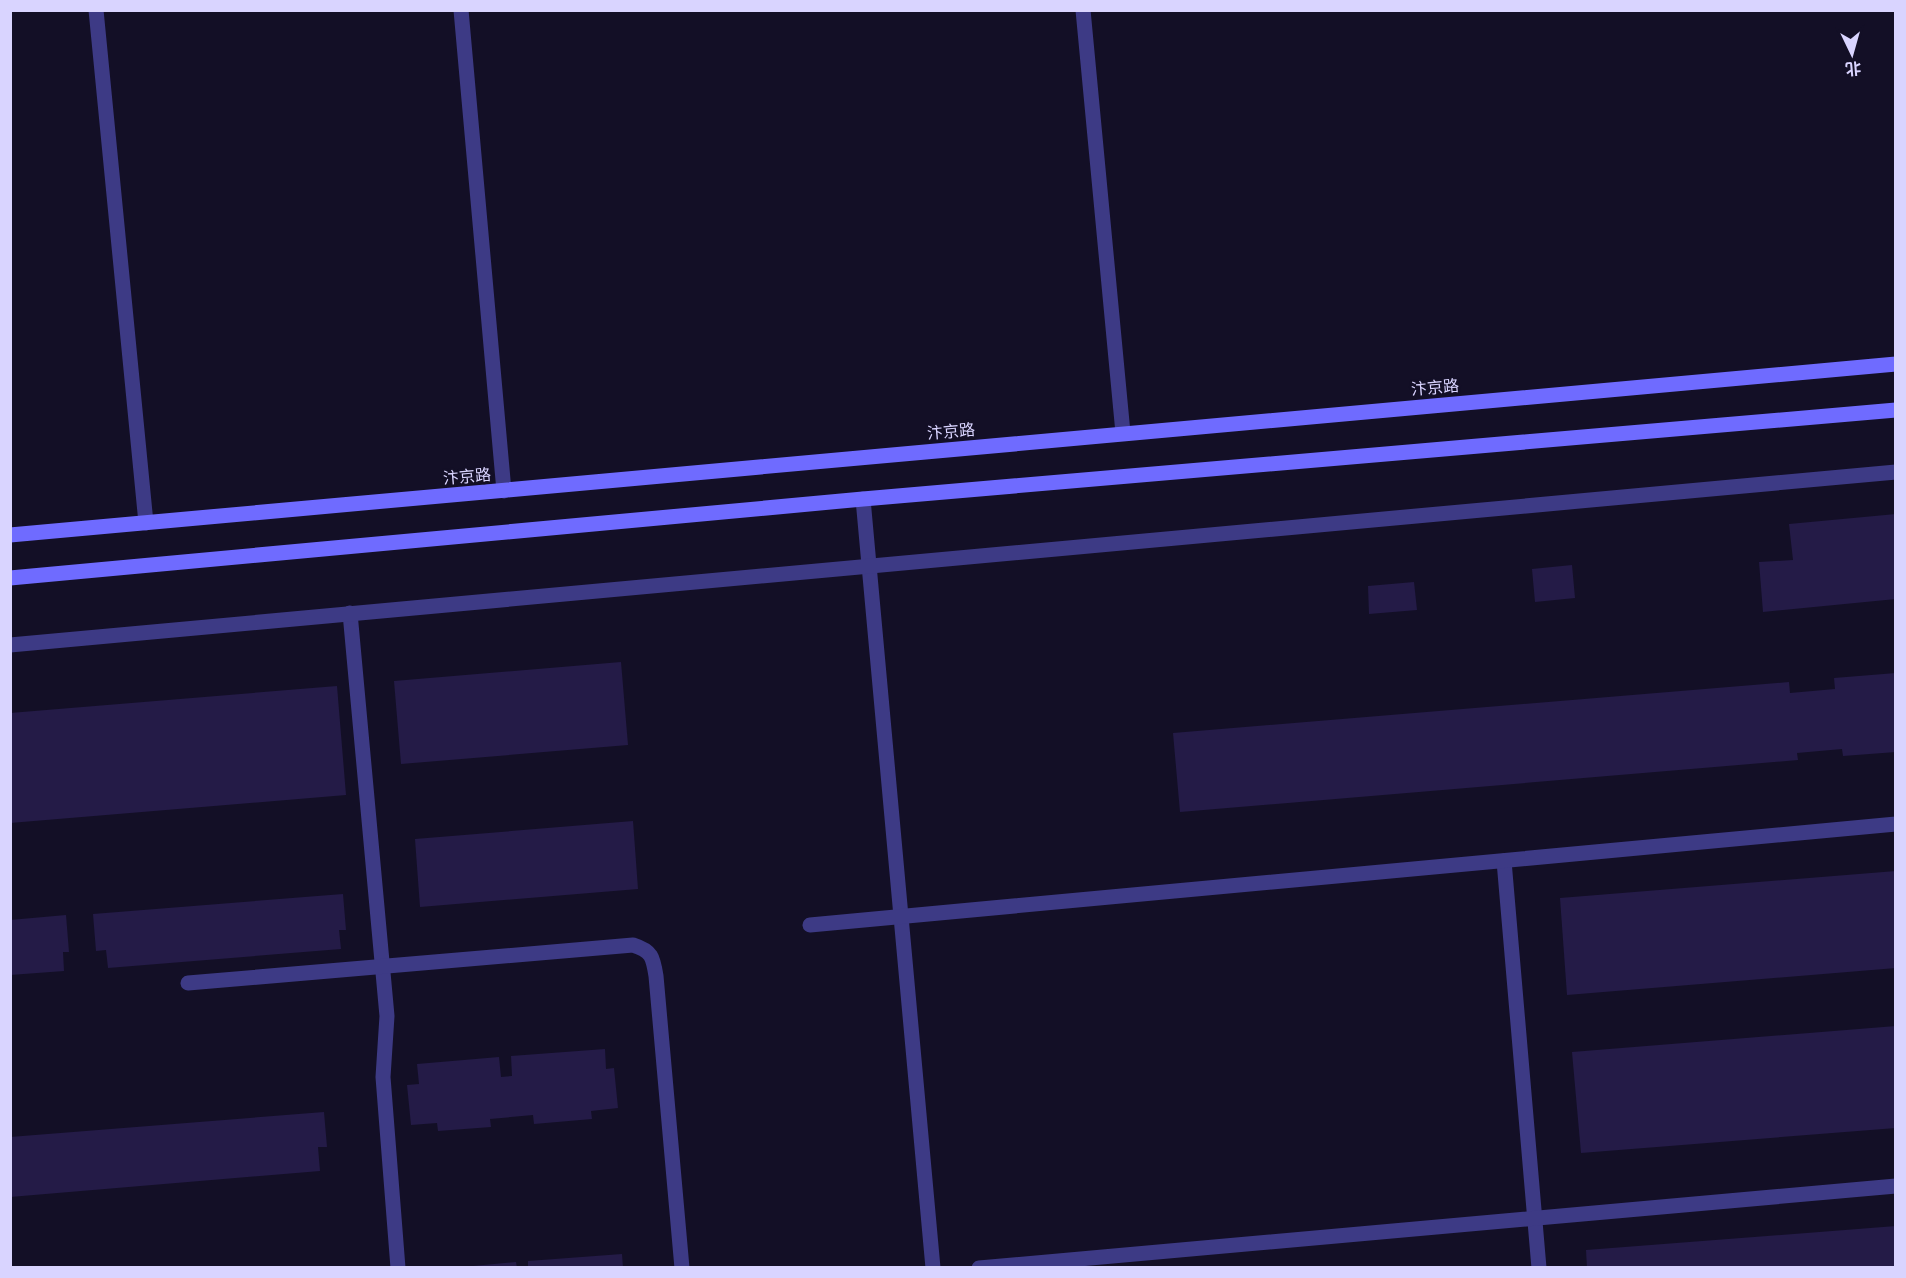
<svg xmlns="http://www.w3.org/2000/svg" width="1906" height="1278" font-family="'IBM Plex Sans','Noto Sans SC',sans-serif">
  <rect width="100%" height="100%" fill="#130f26"/>
  <g fill="#241b47">
    <path d="M1896 514V599L1763 612 1759 562 1793 560 1789 524Z"/>
    <path d="M1572 565 1575 598 1535 602 1532 569Z"/>
    <path d="M1414 582 1417 610 1369 614 1368 586Z"/>
    <path d="M621 662 628 745 401 764 394 681Z"/>
    <path d="M1896 673V752L1843 756 1842 749 1797 753 1798 760 1180 812 1173 733 1789 682 1790 693 1835 689 1834 678Z"/>
    <path d="M337 686 346 795 10 823V713Z"/>
    <path d="M633 821 638 889 420 907 415 839Z"/>
    <path d="M1896 871V968L1567 995 1560 898Z"/>
    <path d="M343 894 346 930H339L341 949 108 968 106 950 96 951 93 914Z"/>
    <path d="M66 915 69 952H63L64 971 10 975V920Z"/>
    <path d="M1896 1026V1128L1581 1153 1572 1052Z"/>
    <path d="M605 1049 606 1069 614 1068 618 1108 591 1111 592 1119 534 1124 533 1115 490 1119 491 1127 438 1131 437 1123 411 1125 407 1085 419 1084 417 1064 499 1057 501 1077 512 1076 511 1056Z"/>
    <path d="M324 1112 327 1147H318L320 1171 10 1197V1137Z"/>
    <path d="M1896 1226V1268H1587L1586 1250Z"/>
    <path d="M622 1254 623 1268H528V1261Z"/>
    <path d="M516 1262 517 1268H473V1266Z"/>
  </g>
  <g fill="none" stroke-linecap="round" stroke-linejoin="round">
    <g stroke="#3d3a85" stroke-width="15">
      <path d="M96 10 146 523"/>
      <path d="M1083 10 1123 433"/>
      <path d="M863 499 933 1268"/>
      <path d="M350 613 387 1016 383 1077 398 1268"/>
      <path d="M1504 861 1539 1268"/>
      <path d="M810 925 1896 824"/>
      <path d="M188 983 633 945C652 951 653 957 656 976L682 1268"/>
      <path d="M979 1268 1896 1186"/>
    </g>
    <g stroke="#3d3a85" stroke-width="15">
      <path d="M461 10 504 491"/>
      <path d="M10 645 1896 472"/>
    </g>
    <g stroke="#6f6bff" stroke-width="15">
      <path d="M10 535 1896 364"/>
      <path d="M10 578 863 499 1896 410"/>
    </g>
  </g>
  <g text-anchor="middle" dominant-baseline="central" stroke-width="5" stroke-linejoin="round" paint-order="stroke">
    <g font-size="16" fill="#d9d4ff" stroke="#130f26">
      <text transform="translate(1435 387) rotate(-5)">汴京路</text>
      <text transform="translate(951 431) rotate(-5)">汴京路</text>
      <text transform="translate(467 476) rotate(-5)">汴京路</text>
    </g>
  </g>
  <rect width="1906" height="1278" fill="none" stroke="#d9d4ff" stroke-width="24"/>
  <g transform="translate(1852 54) rotate(175)" stroke="#130f26" stroke-width="4.5" paint-order="stroke">
  <path d="M0-4.5L10 22L0 15L-10 22Z" fill="#d9d4ff"/>
  <text y="-9" font-size="16" font-weight="bold" text-anchor="middle" fill="#d9d4ff">北</text>
  </g>
</svg>
